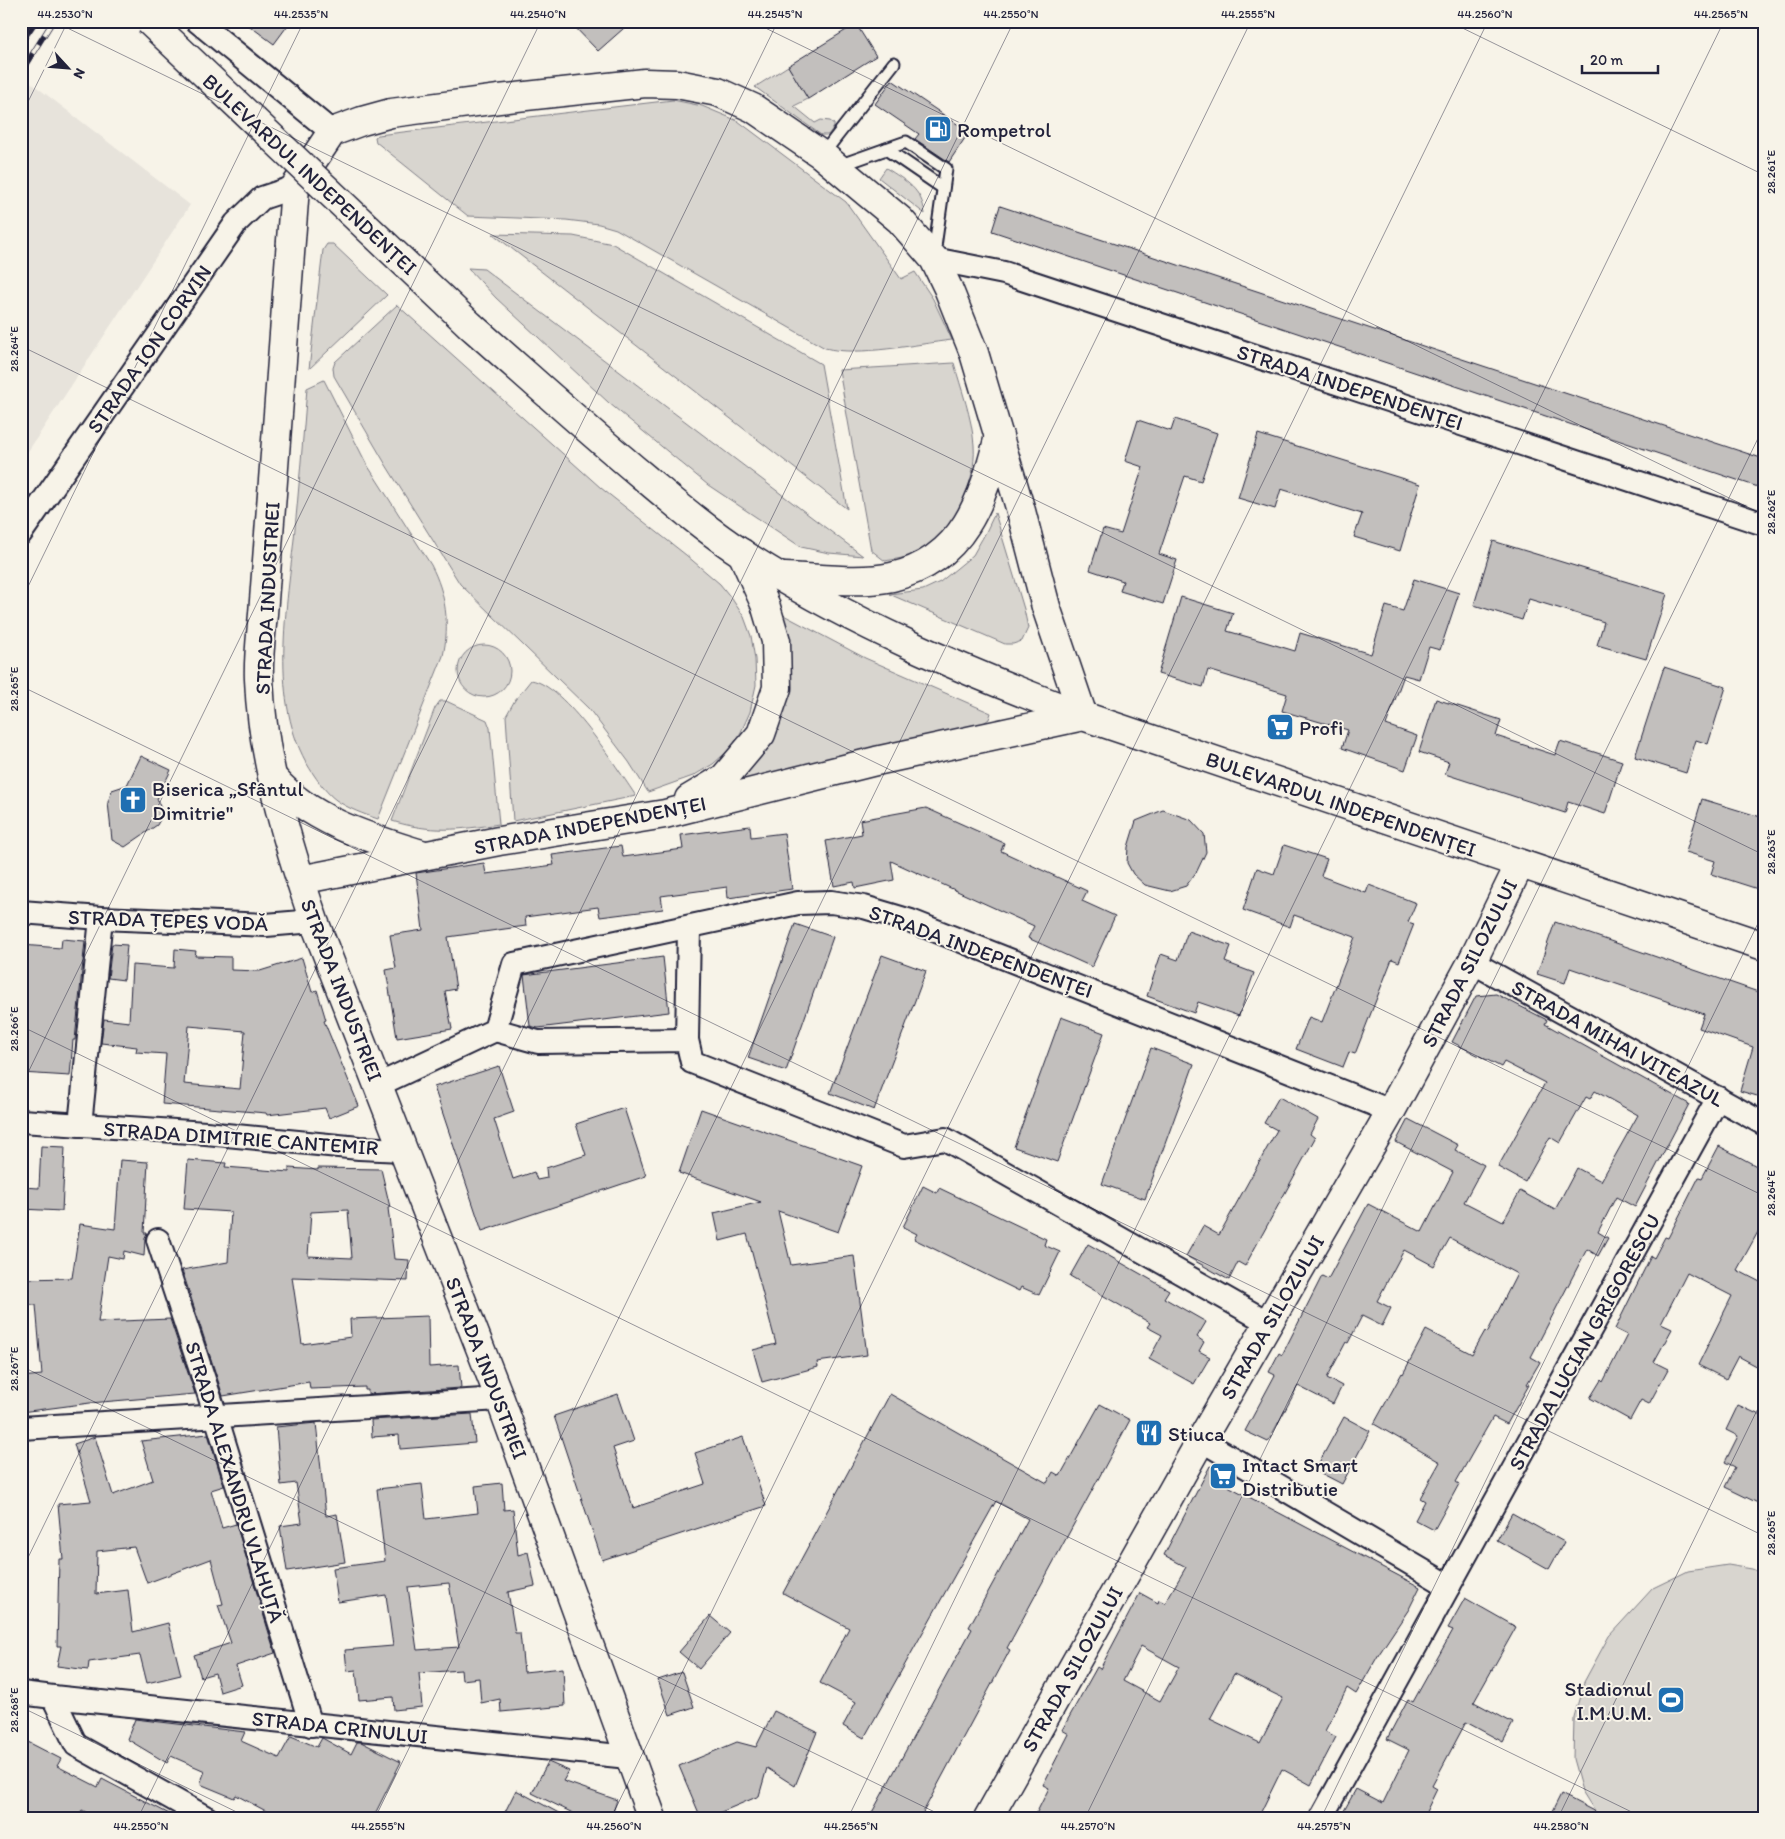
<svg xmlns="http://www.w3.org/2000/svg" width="1785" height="1839" font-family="Itim,sans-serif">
  <rect width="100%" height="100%" fill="#f7f3e8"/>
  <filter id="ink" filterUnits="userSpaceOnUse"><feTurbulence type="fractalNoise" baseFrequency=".02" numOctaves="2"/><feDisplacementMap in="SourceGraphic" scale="10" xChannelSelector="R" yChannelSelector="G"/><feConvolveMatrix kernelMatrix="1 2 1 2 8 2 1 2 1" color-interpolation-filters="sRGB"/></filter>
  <g filter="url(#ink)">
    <path fill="#e7e3db" d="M21 75 190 205 21 462Z"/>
    <g fill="#d8d5cf" stroke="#7d7c85">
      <path d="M788 66 808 99 794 106 815 123 821 120 830 121 834 124V127L828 135H821L755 87Z"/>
      <path d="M673 100 702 106 738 121 846 202 901 279 915 272 933 299 952 340C916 344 859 357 825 348L616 229 599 224 566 220 468 216 376 142 375 137 378 135Z"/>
      <path d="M886 168C906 181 922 189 925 214L879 178Z"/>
      <path d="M493 234 573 236 613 244 821 364 847 509Z"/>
      <path d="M327 244H333L387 295 309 369 323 250Z"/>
      <path d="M468 268 484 269 863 556 829 553 801 547 708 485 609 403 496 298Z"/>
      <path d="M397 305 601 488 686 555 720 584 732 599 744 617 751 636 755 659 756 685 750 712 741 732 731 748 713 764 693 776 648 792 629 762 589 709 460 584 386 465 334 376 333 368 335 362Z"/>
      <path d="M954 363C961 389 972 417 974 445 977 485 952 536 915 554 907 558 895 559 885 561L871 550 839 370Z"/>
      <path d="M324 380 366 463 431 565C446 594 450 624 443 656L378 819C363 814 349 809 336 800 328 794 320 784 314 775 268 709 286 614 294 539 299 488 303 438 307 388Z"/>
      <path d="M995 513 1024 609 1028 628 1022 641 1013 644H1005L889 594 923 590 940 582 973 555 986 532Z"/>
      <path d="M776 611 865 658 991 713 989 719 977 728 731 787 755 758Z"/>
      <circle cx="484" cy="671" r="26"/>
      <path d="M531 680C565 685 617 768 636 796L513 821 506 716 515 700Z"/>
      <path d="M440 701H446L487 720 490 728 499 824C459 830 431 833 392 821L435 708Z"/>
      <path d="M1728 1565 1752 1569 1764 1574V1818H1599L1582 1791 1573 1759 1574 1717 1584 1682 1609 1636 1653 1588 1688 1571Z"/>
    </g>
    <g fill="#c2bfbd" stroke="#22223b" fill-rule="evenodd">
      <path d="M243 21H291L274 44Z"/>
      <path d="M569 21H632L598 51Z"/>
      <path d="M856 24 876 56 808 99 788 66Z"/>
      <path d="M892 80 969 132 949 162 915 139 919 134 875 104Z"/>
      <path d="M1000 206 1764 459V489L992 231Z"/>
      <path d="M1175 419 1217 433 1201 481 1185 476 1159 554 1177 560 1163 604 1120 591 1123 581 1090 570 1103 529 1121 534 1132 500 1143 467 1125 461 1138 420 1171 431Z"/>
      <path d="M1258 434 1420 484 1400 551 1354 537 1362 514 1281 489 1275 509 1238 498Z"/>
      <path d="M1493 541 1667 594 1646 659 1597 645 1604 622 1529 599 1522 620 1474 605Z"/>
      <path d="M1414 579 1459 593 1440 650 1429 647 1419 679 1404 675 1386 725 1417 736 1405 770 1342 748 1348 730 1282 711 1287 694 1208 670 1203 687 1158 674 1181 597 1233 613 1227 631 1262 641 1295 651 1300 633 1371 654 1386 606 1403 611Z"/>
      <path d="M1664 667 1726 687 1708 744 1696 740 1686 773 1635 757Z"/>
      <path d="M1436 699 1501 720 1496 736 1555 755 1560 741 1622 761 1605 814 1568 802 1565 813 1445 774 1449 762 1419 752Z"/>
      <path d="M141 756 171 770 157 799 163 814 157 825 125 847 112 840 108 802 112 790 127 785Z"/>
      <path d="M1702 799 1764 818V891L1711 874 1715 861 1686 852Z"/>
      <path d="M926 808 1004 843 1001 851 1087 891 1082 901 1115 916 1092 967 1028 938 1034 926 891 861 894 880 855 888 854 882 834 886 826 841 862 834 860 820Z"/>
      <path d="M1163 810 1191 820 1204 834 1206 852 1197 871 1186 886 1170 891 1145 885 1133 874 1127 863 1128 847 1136 821Z"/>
      <path d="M750 826 751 837 784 833 792 889 728 898 727 887 661 896 663 909 600 917 598 907 525 917 526 926 448 937 456 989 445 991 452 1029 397 1038 386 970 396 968 390 935 423 930 416 873 484 863 486 874 554 865 552 855 621 846 623 857 683 849 681 835Z"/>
      <path d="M1284 845 1327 859 1321 876 1366 893 1369 885 1416 903 1408 922 1414 924 1399 962 1392 959 1355 1054 1349 1052 1343 1067 1296 1049 1309 1017 1322 1022 1355 937 1294 915 1290 927 1243 910 1257 868 1274 874Z"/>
      <path d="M1555 922 1764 994V1098L1740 1091 1753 1047 1699 1028 1704 1014 1570 968 1565 983 1537 974Z"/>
      <path d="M795 924 833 937 786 1071 748 1058Z"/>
      <path d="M1188 931 1231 946 1225 962 1254 973 1239 1016 1198 1002 1194 1013 1147 996 1161 954 1178 960Z"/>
      <path d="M62 939 85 941 75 1040H73L70 1076 21 1073V945L61 948Z"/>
      <path d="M112 944 127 945 124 980 108 978Z"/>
      <path d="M175 949 196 951 195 956 231 957V970L260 971 302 958 312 992 317 990 326 1020 324 1021 359 1106 329 1118 325 1108 267 1115 266 1113 162 1104 166 1054 136 1052 137 1047 101 1043 104 1019 129 1022 132 965 174 968ZM189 1026 245 1031 240 1089 184 1084Z"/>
      <path d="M882 955 926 971 874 1110 830 1093Z"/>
      <path d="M663 957 669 1012 538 1028 530 1026 524 975Z"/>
      <path d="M1496 994 1547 1020 1545 1024 1689 1104 1635 1207 1616 1197 1598 1232 1608 1238 1598 1256 1587 1249 1531 1357 1540 1362 1527 1384 1529 1385 1507 1424 1493 1417 1456 1482 1459 1484 1434 1530 1415 1520 1425 1501 1420 1498 1440 1462 1374 1424 1402 1373 1403 1374 1426 1330 1472 1354 1485 1331 1487 1333 1517 1274 1450 1238 1434 1266 1404 1250 1377 1301 1391 1308 1382 1326 1362 1316 1348 1343 1346 1342 1327 1378 1342 1386 1333 1404 1298 1386 1268 1442 1245 1431 1275 1375 1269 1372 1279 1353 1282 1355 1322 1276 1328 1279 1368 1204 1422 1232 1453 1172 1396 1142 1408 1119 1458 1145 1455 1150 1484 1165 1464 1202 1503 1222 1520 1191 1555 1210 1577 1168 1601 1181 1638 1115 1595 1091 1590 1099 1586 1097 1560 1143 1550 1137 1525 1182 1498 1167 1545 1083 1504 1062 1501 1067 1452 1042 1476 996Z"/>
      <path d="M1061 1017 1104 1033 1057 1162 1014 1147Z"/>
      <path d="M1151 1048 1194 1064 1145 1199 1102 1184Z"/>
      <path d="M499 1066 514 1112 494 1119 513 1179 534 1172 537 1180 547 1178 546 1168 586 1155 576 1124 624 1108 646 1176 482 1231 434 1087Z"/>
      <path d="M1279 1097 1318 1119 1310 1134 1315 1138 1245 1266 1238 1262 1229 1280 1186 1256 1203 1226 1219 1235 1277 1130 1264 1123Z"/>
      <path d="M701 1109 862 1166 838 1232 778 1211 791 1265 854 1256 867 1355 817 1362 818 1367 762 1382 753 1350 776 1344 747 1234 720 1241 714 1213 761 1202 679 1173Z"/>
      <path d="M41 1146 65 1147 62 1211 21 1209V1187L39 1188Z"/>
      <path d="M1719 1146 1764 1170V1221L1737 1270 1764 1284V1370L1738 1356 1726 1379 1698 1365 1732 1296 1687 1273 1661 1324 1672 1329 1654 1362 1668 1369 1649 1404 1641 1400 1630 1420 1590 1398 1601 1380 1603 1382 1627 1335 1615 1329 1651 1256 1654 1258 1665 1237 1668 1238 1699 1177 1702 1178Z"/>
      <path d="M120 1160 148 1162 144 1233H147L145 1238 144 1256 124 1251 123 1259 108 1256 98 1322 170 1319 195 1394 90 1403 21 1412V1377L42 1375 36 1305H21V1279L72 1278 80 1224 115 1229Z"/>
      <path d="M188 1160 226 1163 225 1167 289 1172V1168L318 1170V1168L381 1169 390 1207 388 1208 394 1259 409 1260 408 1281 292 1277 302 1344 351 1337 350 1319 428 1316 429 1367 459 1365 461 1388 368 1394V1390H365V1387L310 1389 309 1382 223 1396 182 1270 228 1262 231 1212 184 1209ZM348 1210 352 1258 308 1256 311 1212Z"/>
      <path d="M923 1186 937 1193 939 1188 1046 1239 1044 1245 1060 1252 1039 1295 1021 1287 1019 1291 914 1239 917 1234 903 1227Z"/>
      <path d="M1088 1244 1169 1290 1164 1298 1206 1322 1197 1337 1204 1342 1199 1351 1210 1357 1194 1384 1149 1359 1162 1335 1147 1327 1150 1323 1070 1276Z"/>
      <path d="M618 1394 634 1441 613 1448 633 1508 705 1484 695 1453 743 1437 766 1506 602 1560 554 1416Z"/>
      <path d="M890 1394 1047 1483 1053 1472 1060 1476 1100 1404 1130 1420 1007 1648 1010 1650 920 1818H869L972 1629 969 1627 1028 1519 996 1501 864 1738 843 1726 856 1702 820 1683 849 1628 783 1593Z"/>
      <path d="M1738 1405 1764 1417V1506L1725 1487 1735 1467 1725 1462 1738 1436 1726 1430Z"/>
      <path d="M472 1414 475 1443 400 1449 399 1435 372 1437 371 1420Z"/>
      <path d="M1344 1417 1370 1431 1342 1484 1315 1470Z"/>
      <path d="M316 1423 326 1516 337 1514 345 1562 287 1571 280 1526 302 1523 296 1483 281 1485 276 1427Z"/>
      <path d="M208 1434 224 1486 211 1490 222 1528 236 1524 275 1653 236 1666 242 1685 220 1692 215 1673 201 1677 194 1655 231 1643 218 1605 223 1604 211 1559 147 1583 134 1547 97 1551 96 1594 128 1590 133 1632 168 1623 181 1675 147 1683 140 1655 89 1662 88 1670 57 1666 61 1646H57L59 1559H63L58 1504 91 1501 74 1444 95 1437 113 1495 153 1480 141 1441Z"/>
      <path d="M1210 1466 1232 1477 1228 1486 1420 1587 1409 1609 1379 1654 1356 1694 1347 1688 1325 1731 1336 1737 1311 1785 1282 1769 1258 1818H1034L1049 1788 1043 1785 1069 1734 1062 1730 1097 1667 1100 1669 1140 1593 1158 1603 1159 1600 1165 1603 1186 1567 1164 1555ZM1141 1646 1179 1667 1160 1701 1123 1681ZM1234 1674 1283 1698 1260 1743 1210 1719Z"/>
      <path d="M502 1483 504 1510 513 1509 518 1555 528 1552 535 1586 508 1592 515 1633H520L524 1672 563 1668 565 1706 501 1712 500 1699 481 1703 479 1678 462 1680 461 1670 419 1673 422 1707 394 1710 393 1697 359 1700 356 1670 347 1671 345 1650 393 1646 386 1595 338 1602 333 1568 385 1561 377 1489 422 1484 426 1519 478 1513 475 1486ZM449 1583 459 1647 417 1650 408 1587Z"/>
      <path d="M1512 1513 1564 1542 1549 1569 1497 1540Z"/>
      <path d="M1465 1598 1516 1627 1474 1702 1513 1723 1503 1742 1466 1722 1432 1786 1437 1789 1423 1818H1340L1356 1789 1383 1803 1409 1750 1387 1739 1408 1699 1413 1702 1453 1630 1448 1628Z"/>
      <path d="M710 1616 730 1633 699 1669 679 1652Z"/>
      <path d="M682 1672 694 1707 670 1715 658 1680Z"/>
      <path d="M774 1711 817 1732 795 1786 767 1768 759 1796 707 1818H701L679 1766 737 1742 756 1747Z"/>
      <path d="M135 1719 245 1732 241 1741 279 1758 291 1736 317 1747 322 1738 324 1739 351 1754 357 1742H361L401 1762 373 1818H279L236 1795 234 1798 200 1784 205 1771 171 1756 167 1763 127 1739Z"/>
      <path d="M28 1742 61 1759 57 1766 98 1787 102 1779 177 1818H97L82 1810 78 1818H21V1755Z"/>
      <path d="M548 1762 569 1771 563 1781 617 1800 611 1818H583L532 1793Z"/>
      <path d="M516 1790 568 1818H502Z"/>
      <path d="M1561 1794 1607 1818H1549Z"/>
    </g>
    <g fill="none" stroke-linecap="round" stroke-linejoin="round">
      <g stroke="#22223b" stroke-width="15">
        <g id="lane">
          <path d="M886 149 943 188"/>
          <path d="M822 155 894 63"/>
          <path d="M838 166 906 142 946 169 934 254"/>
        </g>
      </g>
      <g stroke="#22223b" stroke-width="26">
        <g id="street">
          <path d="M197 21 332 132"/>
          <path d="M934 259 1004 273 1764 524"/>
          <path d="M21 533 236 223 262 198 295 187"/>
          <path d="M21 912 101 918 266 925 314 921"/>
          <path d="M1472 962 1764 1124"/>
          <path d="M495 1030 538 1042 687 1040 692 1062 904 1146 945 1139 1269 1323"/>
          <path d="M687 1040 689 928"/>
          <path d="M378 1085 495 1030 514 964 798 903 831 902 864 907 911 921 1391 1111"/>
          <path d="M21 1121 206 1133 359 1148 402 1150"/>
          <path d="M80 1125 101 918"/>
          <path d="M158 1240 216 1416 311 1725"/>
          <path d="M21 1428 500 1399"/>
          <path d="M1201 1440 1449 1586"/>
          <path d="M21 1693 53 1697 76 1745 207 1818"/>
          <path d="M53 1697 628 1757"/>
          <path d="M1321 1818 1718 1098"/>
        </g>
      </g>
      <g stroke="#22223b" stroke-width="31">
        <g id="secondary">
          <path d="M471 326C529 377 586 429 645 478 676 504 709 532 743 554 849 623 966 672 1083 716L1764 946"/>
          <path d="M785 577C818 578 860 584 892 577 964 560 983 500 999 436"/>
          <path d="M274 779C312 822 371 838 424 855"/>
          <path d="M689 799 724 778 761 734 777 688 776 641 765 604 742 553"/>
          <path d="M300 880 499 841 665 814 876 761 1083 716 1046 607 1021 511 974 353 948 288 934 259 900 220 822 155 753 108 718 92 677 84 645 83 499 99 391 113 362 121 332 132 295 187 263 614C261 636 258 658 259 679 262 760 288 845 314 921L500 1399 652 1818"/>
          <path d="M988 1818 1201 1440 1391 1111 1472 962 1520 864"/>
        </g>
      </g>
      <use href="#lane" stroke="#f7f3e8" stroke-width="11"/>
      <use href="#street" stroke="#f7f3e8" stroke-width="22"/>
      <use href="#secondary" stroke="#f7f3e8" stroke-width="28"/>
      <g stroke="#22223b" stroke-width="5.5">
        <g id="rail">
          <path d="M21 43 36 21"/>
          <path d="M21 72 53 21"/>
        </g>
      </g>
      <use href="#rail" stroke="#f7f3e8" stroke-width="4" stroke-dasharray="11" stroke-linecap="butt"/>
      <g stroke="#22223b" stroke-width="31" stroke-linecap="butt">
        <path id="secondary-bridge" d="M149 21 471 326"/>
      </g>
      <use href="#secondary-bridge" stroke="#f7f3e8" stroke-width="28"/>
    </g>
  </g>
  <path fill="none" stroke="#22223b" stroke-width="1" stroke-opacity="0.45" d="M53 21 1764 855M751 21 1764 515M1448 21 1764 175M21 116 68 21M21 346 1764 1196M21 601 304 21M21 686 1764 1536M21 1026 1644 1818M21 1087 541 21M21 1366 947 1818M21 1572 778 21M21 1707 249 1818M138 1818 1014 21M375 1818 1251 21M611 1818 1488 21M848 1818 1724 21M1085 1818 1764 426M1321 1818 1764 911M1558 1818 1764 1396"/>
  <defs>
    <g id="fuel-square" transform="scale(1.4375)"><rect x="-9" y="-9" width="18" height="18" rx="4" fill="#1f6fb2" stroke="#f7f3e8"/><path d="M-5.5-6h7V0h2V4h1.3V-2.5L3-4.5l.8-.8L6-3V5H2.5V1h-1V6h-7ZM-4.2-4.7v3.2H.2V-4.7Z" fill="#fff"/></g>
    <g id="supermarket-square" transform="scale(1.4375)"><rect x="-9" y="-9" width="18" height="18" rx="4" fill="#1f6fb2" stroke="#f7f3e8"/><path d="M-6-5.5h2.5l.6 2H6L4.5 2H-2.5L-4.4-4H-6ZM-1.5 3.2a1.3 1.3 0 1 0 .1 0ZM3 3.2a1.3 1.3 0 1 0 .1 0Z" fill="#fff"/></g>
    <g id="church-square" transform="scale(1.4375)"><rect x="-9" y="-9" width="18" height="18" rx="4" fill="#1f6fb2" stroke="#f7f3e8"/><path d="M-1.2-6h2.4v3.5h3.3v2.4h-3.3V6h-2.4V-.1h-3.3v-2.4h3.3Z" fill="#fff"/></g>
    <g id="restaurant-square" transform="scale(1.4375)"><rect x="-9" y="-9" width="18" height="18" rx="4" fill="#1f6fb2" stroke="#f7f3e8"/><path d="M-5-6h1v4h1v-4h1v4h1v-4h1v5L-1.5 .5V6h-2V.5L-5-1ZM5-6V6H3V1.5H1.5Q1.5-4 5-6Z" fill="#fff"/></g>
    <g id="stadium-square" transform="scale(1.4375)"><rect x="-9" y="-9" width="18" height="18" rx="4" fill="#1f6fb2" stroke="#f7f3e8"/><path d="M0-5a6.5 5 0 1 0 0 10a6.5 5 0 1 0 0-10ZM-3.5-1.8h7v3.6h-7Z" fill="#fff"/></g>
  </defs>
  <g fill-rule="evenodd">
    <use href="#fuel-square" x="938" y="129"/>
    <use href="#supermarket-square" x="1280" y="727"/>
    <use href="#church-square" x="133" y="800"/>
    <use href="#restaurant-square" x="1149" y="1433"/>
    <use href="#supermarket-square" x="1223" y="1476"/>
    <use href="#stadium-square" x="1671" y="1700"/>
  </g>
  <g text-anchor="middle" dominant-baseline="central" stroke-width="4" stroke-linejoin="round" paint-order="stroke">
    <g font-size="21" fill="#22223b" stroke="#f7f3e8" text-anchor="start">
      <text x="957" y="129">Rompetrol</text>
      <text x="1299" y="727">Profi</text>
      <text x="152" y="788">Biserica „Sfântul<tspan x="152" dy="24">Dimitrie"</tspan></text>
      <text x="1168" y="1433">Stiuca</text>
      <text x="1242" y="1464">Intact Smart<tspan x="1242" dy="24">Distributie</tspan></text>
      <text x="1652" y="1688" text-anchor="end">Stadionul<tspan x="1652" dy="24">I.M.U.M.</tspan></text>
    </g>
    <g font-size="21" fill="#22223b" stroke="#f7f3e8">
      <text transform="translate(310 174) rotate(43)">BULEVARDUL INDEPENDENȚEI</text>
      <text transform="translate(149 349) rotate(-55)">STRADA ION CORVIN</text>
      <text transform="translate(1350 387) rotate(18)">STRADA INDEPENDENȚEI</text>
      <text transform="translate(267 598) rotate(-87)">STRADA INDUSTRIEI</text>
      <text transform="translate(1341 804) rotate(19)">BULEVARDUL INDEPENDENȚEI</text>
      <text transform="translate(590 825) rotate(-11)">STRADA INDEPENDENȚEI</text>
      <text transform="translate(168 920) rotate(2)">STRADA ȚEPEȘ VODĂ</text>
      <text transform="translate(981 951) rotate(20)">STRADA INDEPENDENȚEI</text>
      <text transform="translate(1469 963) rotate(-63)">STRADA SILOZULUI</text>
      <text transform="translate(342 990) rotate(69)">STRADA INDUSTRIEI</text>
      <text transform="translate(1618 1043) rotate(29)">STRADA MIHAI VITEAZUL</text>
      <text transform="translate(241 1138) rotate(4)">STRADA DIMITRIE CANTEMIR</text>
      <text transform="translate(1272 1317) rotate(-60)">STRADA SILOZULUI</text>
      <text transform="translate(1584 1342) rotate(-61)">STRADA LUCIAN GRIGORESCU</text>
      <text transform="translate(487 1368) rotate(69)">STRADA INDUSTRIEI</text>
      <text transform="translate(235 1482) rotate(73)">STRADA ALEXANDRU VLAHUȚĂ</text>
      <text transform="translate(1072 1669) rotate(-61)">STRADA SILOZULUI</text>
      <text transform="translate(340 1727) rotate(6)">STRADA CRINULUI</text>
    </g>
  </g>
  <rect width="1785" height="1839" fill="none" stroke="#f7f3e8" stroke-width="55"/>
  <g transform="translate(68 68) rotate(116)" stroke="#f7f3e8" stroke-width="4" paint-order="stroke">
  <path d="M0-4L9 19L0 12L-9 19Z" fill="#22223b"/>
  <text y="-8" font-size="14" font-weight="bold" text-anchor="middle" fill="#22223b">N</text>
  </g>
  <path d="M1582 65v8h76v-8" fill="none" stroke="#22223b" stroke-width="2.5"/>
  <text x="1590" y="65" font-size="15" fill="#22223b" stroke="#f7f3e8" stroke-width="4" paint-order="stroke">20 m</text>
  <rect x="28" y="28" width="1730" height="1784" fill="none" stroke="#22223b" stroke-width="2"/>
  <g font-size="12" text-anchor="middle" fill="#22223b">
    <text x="65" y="18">44.2530°N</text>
    <text x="301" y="18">44.2535°N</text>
    <text x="538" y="18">44.2540°N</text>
    <text x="775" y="18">44.2545°N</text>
    <text x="1011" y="18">44.2550°N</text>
    <text x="1248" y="18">44.2555°N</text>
    <text x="1485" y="18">44.2560°N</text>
    <text x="1721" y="18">44.2565°N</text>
    <text transform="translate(1771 172) rotate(-90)" y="4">28.261°E</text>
    <text transform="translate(14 349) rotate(-90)" y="4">28.264°E</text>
    <text transform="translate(1771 512) rotate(-90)" y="4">28.262°E</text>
    <text transform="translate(14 689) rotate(-90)" y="4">28.265°E</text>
    <text transform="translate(1771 852) rotate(-90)" y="4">28.263°E</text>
    <text transform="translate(14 1029) rotate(-90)" y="4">28.266°E</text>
    <text transform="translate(1771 1193) rotate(-90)" y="4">28.264°E</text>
    <text transform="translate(14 1369) rotate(-90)" y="4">28.267°E</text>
    <text transform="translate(1771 1533) rotate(-90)" y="4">28.265°E</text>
    <text transform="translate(14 1710) rotate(-90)" y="4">28.268°E</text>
    <text x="141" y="1830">44.2550°N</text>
    <text x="378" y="1830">44.2555°N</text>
    <text x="614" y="1830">44.2560°N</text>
    <text x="851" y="1830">44.2565°N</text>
    <text x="1088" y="1830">44.2570°N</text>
    <text x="1324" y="1830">44.2575°N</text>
    <text x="1561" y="1830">44.2580°N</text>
  </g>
</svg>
